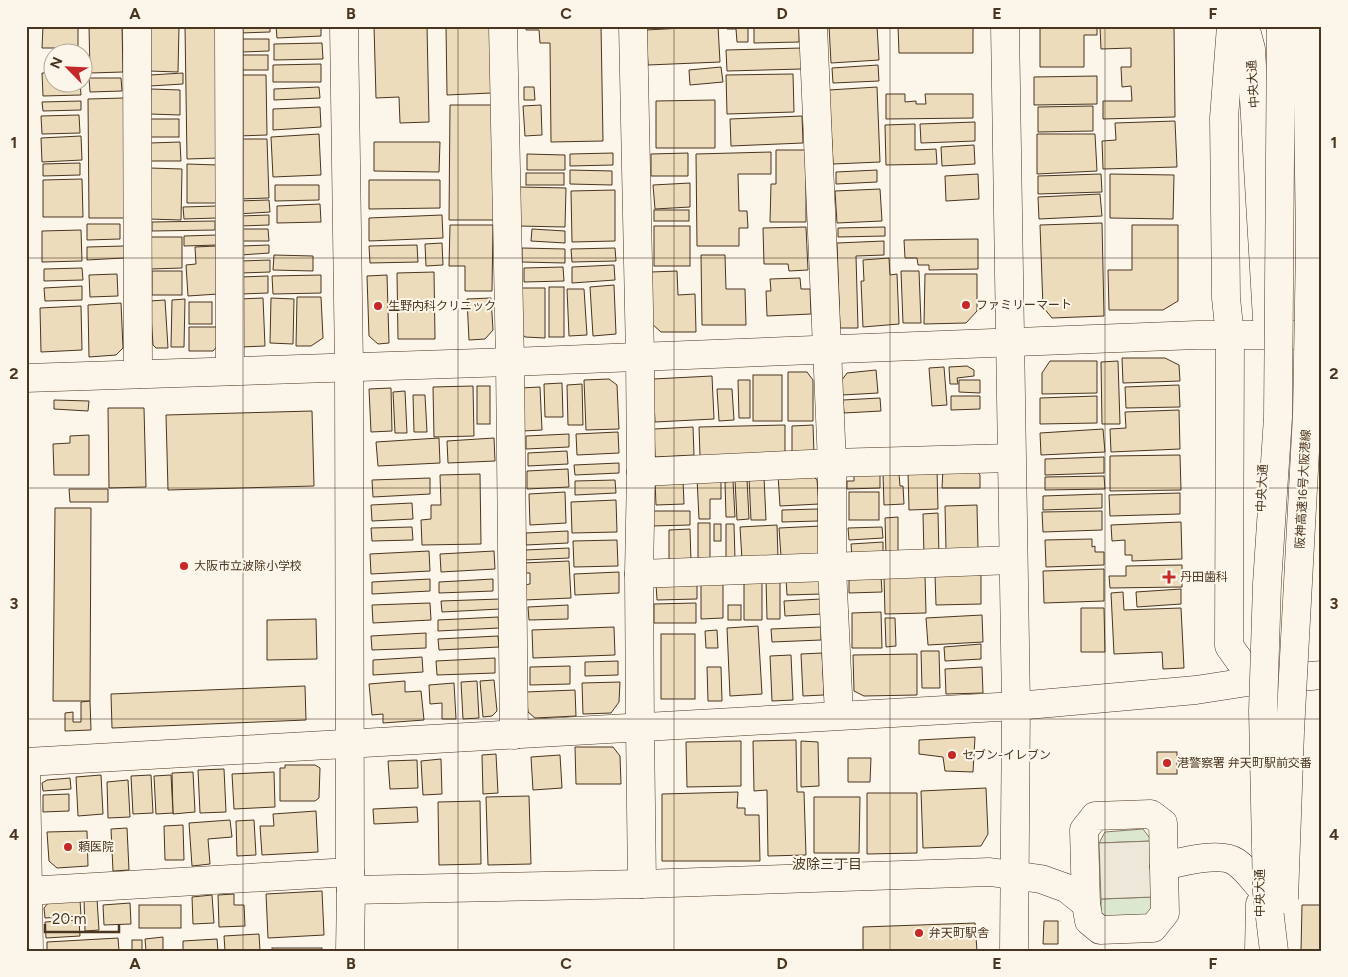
<svg xmlns="http://www.w3.org/2000/svg" width="1348" height="977" font-family="Figtree,'Noto Sans JP',sans-serif">
  <rect width="100%" height="100%" fill="#fbf6e9"/>
  <g fill="#dce7d0" stroke="#887966">
    <path d="M1143 829 1152 841 1099 843 1105 832Z"/>
    <path d="M1153 897 1154 909 1149 917 1110 919 1101 913V899Z"/>
  </g>
  <path fill="#ede7d9" stroke="#887966" d="M1152 841 1153 897 1101 899 1099 843Z"/>
  <g fill="#ecdcbc" stroke="#4a3520">
    <path d="M43 26H78V48H42Z"/>
    <path d="M89 26H122L123 72 90 73Z"/>
    <path d="M150 26H179L178 72 149 71Z"/>
    <path d="M185 26H217L219 158 187 159Z"/>
    <path d="M240 26H270V32L240 33Z"/>
    <path d="M276 26H321V36L277 38Z"/>
    <path d="M374 26H427L429 122 400 123 399 97 376 98Z"/>
    <path d="M446 26H490L491 93 447 95Z"/>
    <path d="M526 26H601L603 141 551 142 550 43H540L539 30H526Z"/>
    <path d="M683 26H718L720 62 648 65 646 30 683 28Z"/>
    <path d="M727 26H748V42H737L736 29H727Z"/>
    <path d="M754 26H799V42L754 43Z"/>
    <path d="M829 26H877L879 60 831 63Z"/>
    <path d="M898 26H973V53H899Z"/>
    <path d="M1040 26H1097V35H1084V67H1040Z"/>
    <path d="M1174 26 1175 117 1103 119V101H1132L1131 86 1122 87 1121 67H1131V48L1101 49 1100 27Z"/>
    <path d="M242 39H269V51L242 52Z"/>
    <path d="M322 43 323 59 274 60V44Z"/>
    <path d="M802 48V69L727 71 726 50Z"/>
    <rect x="241" y="55" width="27" height="15"/>
    <path d="M321 64V82H273V65Z"/>
    <path d="M878 65 879 81 833 83 832 68Z"/>
    <path d="M721 67 723 82 690 85 689 70Z"/>
    <path d="M42 73H52V82H80L81 95 43 96Z"/>
    <path d="M183 73V84L150 86V75Z"/>
    <path d="M793 74 794 112 727 114 726 75Z"/>
    <path d="M237 75H266L267 135 238 136Z"/>
    <path d="M1097 76V104L1034 105V77Z"/>
    <path d="M89 78H121L122 91 90 92Z"/>
    <path d="M319 87 320 98 274 100V89Z"/>
    <path d="M524 87H534L535 100H524Z"/>
    <path d="M877 87 880 162 833 164 829 90Z"/>
    <path d="M151 89 180 90V115L150 114Z"/>
    <path d="M886 94H905V102L916 101V104H926L925 94H973V118L886 119Z"/>
    <path d="M124 98 125 218H89L88 99Z"/>
    <path d="M715 100V148H656V101Z"/>
    <path d="M81 101V110L43 111 42 102Z"/>
    <path d="M450 105H495L494 220H449Z"/>
    <path d="M541 105 542 135 525 136 523 106Z"/>
    <path d="M1093 106V131L1038 132V107Z"/>
    <path d="M320 107 321 127 273 130V109Z"/>
    <path d="M79 115 80 133 42 134 41 116Z"/>
    <path d="M802 116 803 143 731 146 730 119Z"/>
    <rect x="150" y="119" width="29" height="18"/>
    <path d="M1175 121 1177 167 1103 169 1102 141 1116 140 1115 123Z"/>
    <path d="M975 122V141L921 143 920 124Z"/>
    <path d="M915 124V150L936 149 937 164 886 165 885 125Z"/>
    <path d="M319 134 321 175 273 177 271 137Z"/>
    <path d="M1037 134H1095L1097 171 1037 174Z"/>
    <path d="M81 136 82 160 42 162 41 138Z"/>
    <path d="M237 139H267L269 198 239 199Z"/>
    <path d="M180 142 181 161H150V143Z"/>
    <path d="M374 142H440L439 172 374 171Z"/>
    <path d="M974 145 975 164 942 166 941 147Z"/>
    <path d="M776 150H806V222H770L771 184H776Z"/>
    <path d="M771 152V174H738L739 211H747L748 228H739V246H697L696 154Z"/>
    <path d="M613 153V165L570 166V154Z"/>
    <path d="M688 153V176H651V154Z"/>
    <path d="M527 154 565 155V170H527Z"/>
    <path d="M80 163V175L43 176V164Z"/>
    <path d="M187 164 218 165 217 203H187Z"/>
    <path d="M150 168 182 169 181 220 149 219Z"/>
    <path d="M570 170 612 171V185L570 184Z"/>
    <path d="M877 170V182L836 184V172Z"/>
    <rect x="526" y="173" width="38" height="12"/>
    <path d="M978 174 979 199 946 201 945 176Z"/>
    <path d="M1101 174 1102 192 1038 194V176Z"/>
    <path d="M1110 174 1174 175 1173 219 1110 218Z"/>
    <path d="M82 179 83 217H43V180Z"/>
    <path d="M369 180H440V208L369 209Z"/>
    <path d="M690 183V207L655 209 653 185Z"/>
    <path d="M275 185H319V200L275 201Z"/>
    <path d="M520 187 566 188 565 227 519 226Z"/>
    <path d="M880 189 882 221 837 223 835 191Z"/>
    <path d="M615 190V241L572 242 571 191Z"/>
    <path d="M1100 194 1102 216 1039 219 1038 197Z"/>
    <path d="M269 200 270 212 237 214V201Z"/>
    <path d="M320 204 321 222 277 223V206Z"/>
    <path d="M217 206V218L184 219 183 207Z"/>
    <rect x="654" y="210" width="35" height="11"/>
    <path d="M269 215V225L240 226V216Z"/>
    <path d="M442 215 443 238 369 241V218Z"/>
    <path d="M215 221V230L152 231V222Z"/>
    <path d="M1102 223 1104 316 1052 318 1043 307 1040 225Z"/>
    <path d="M87 224H120V239L87 240Z"/>
    <path d="M450 225H493L492 291H465V266H449Z"/>
    <path d="M1132 225H1178V301L1163 310H1109L1108 270H1132Z"/>
    <rect x="654" y="226" width="36" height="40"/>
    <path d="M806 227 808 270 789 271 788 264H764L763 228Z"/>
    <path d="M885 227V236L838 237V228Z"/>
    <path d="M238 229H268L269 241H238Z"/>
    <path d="M532 229 565 231V243L531 241Z"/>
    <path d="M81 230 82 261 42 262V231Z"/>
    <path d="M217 235 218 245 184 246V236Z"/>
    <path d="M149 237H182V268L150 269Z"/>
    <path d="M978 239V269L929 270V265H918L917 258H905L904 240Z"/>
    <path d="M884 241V255L856 256 858 328H840L837 243Z"/>
    <path d="M442 243 443 265 426 266 425 244Z"/>
    <path d="M269 245V253L241 255V246Z"/>
    <path d="M417 245 418 262 370 263 369 246Z"/>
    <path d="M124 246V258L87 260V247Z"/>
    <path d="M216 246 218 294 188 296 186 265 196 264 195 247Z"/>
    <path d="M522 248 565 249V263L522 262Z"/>
    <path d="M615 248 616 261 572 262 571 249Z"/>
    <path d="M274 255 313 256V271L273 270Z"/>
    <path d="M701 255H725L726 289H745L746 325H702Z"/>
    <path d="M889 258 890 275 897 274 899 324 863 327 861 281H864L863 260Z"/>
    <path d="M270 260V272L241 273V261Z"/>
    <path d="M614 265 615 280 572 283V267Z"/>
    <path d="M563 267 564 281 524 282V268Z"/>
    <path d="M82 268 83 280 44 281V269Z"/>
    <rect x="152" y="271" width="30" height="24"/>
    <path d="M677 271 678 295 695 294 696 332H661L651 323V272Z"/>
    <path d="M901 271H919L921 323H903Z"/>
    <path d="M434 272 435 339H398L397 273Z"/>
    <path d="M117 274 118 296 90 297 89 275Z"/>
    <path d="M925 274H977V311L966 323 924 324Z"/>
    <path d="M321 275V293L273 294 272 276Z"/>
    <path d="M387 275 389 343 378 344 369 336 367 276Z"/>
    <path d="M268 276V293L241 294 240 277Z"/>
    <path d="M800 278 801 289H810L811 314 767 316 766 291H771L770 279Z"/>
    <path d="M614 285 616 334 593 336 590 287Z"/>
    <path d="M82 286V300L45 301 44 288Z"/>
    <rect x="549" y="287" width="15" height="50"/>
    <path d="M522 288H545V338L525 337 521 332Z"/>
    <path d="M567 289H584L587 335 569 336Z"/>
    <path d="M297 297H321L323 338 311 346H296Z"/>
    <path d="M263 298 265 346 241 347 239 299Z"/>
    <path d="M271 298 294 299 293 344 270 343Z"/>
    <path d="M491 298 493 330 485 339 469 340 467 299Z"/>
    <path d="M185 299 184 347H171L172 300Z"/>
    <path d="M165 300 168 348H156L153 345 150 301Z"/>
    <rect x="189" y="302" width="23" height="22"/>
    <path d="M121 303 123 348 116 355 89 357 88 305Z"/>
    <path d="M81 306 82 350 41 352 40 308Z"/>
    <path d="M189 327H220V343L213 351H189Z"/>
    <path d="M1122 358H1165L1179 365 1180 381 1123 383Z"/>
    <path d="M1050 361H1097V393L1042 394V373Z"/>
    <path d="M1118 361 1120 424H1102L1101 362Z"/>
    <path d="M967 366 974 370V376L957 378 958 384H950L949 367Z"/>
    <path d="M944 367 947 405 932 406 929 368Z"/>
    <path d="M876 370 878 393 842 395V380L847 373Z"/>
    <path d="M788 372H807L813 380V421H788Z"/>
    <rect x="753" y="375" width="29" height="46"/>
    <path d="M712 376 714 419 655 422 653 379Z"/>
    <path d="M609 379 617 385 619 429 586 430 584 380Z"/>
    <path d="M738 380H750V418H739Z"/>
    <path d="M959 380H980V393L959 392Z"/>
    <path d="M562 383 563 417H545L544 384Z"/>
    <path d="M582 384 583 425H568L567 385Z"/>
    <path d="M1179 385 1180 407 1126 408 1125 387Z"/>
    <path d="M473 386 474 436 434 437 433 387Z"/>
    <rect x="477" y="386" width="13" height="38"/>
    <path d="M540 387 542 430 523 431 521 388Z"/>
    <path d="M391 388 392 431 371 432 369 389Z"/>
    <path d="M717 389H732L734 420 719 421Z"/>
    <path d="M405 391 407 433H395L393 392Z"/>
    <path d="M413 395H425L427 432H414Z"/>
    <path d="M951 396H980V409L951 410Z"/>
    <path d="M1097 396V423L1040 424V398Z"/>
    <path d="M880 398 881 411 844 413 843 400Z"/>
    <path d="M54 400 89 401 88 411 54 409Z"/>
    <path d="M108 408H144L146 487 109 488Z"/>
    <path d="M1179 410 1180 449 1111 452 1110 429 1126 428 1125 412Z"/>
    <path d="M312 411 314 486 168 490 166 415Z"/>
    <path d="M785 425V454L700 456 699 427Z"/>
    <path d="M813 425 814 454H792V426Z"/>
    <path d="M693 427 694 455 655 457 654 429Z"/>
    <path d="M1103 429 1105 452 1041 455 1040 433Z"/>
    <path d="M618 432 619 453 577 455 576 434Z"/>
    <path d="M569 434V447L526 449V436Z"/>
    <path d="M89 435V475H54L53 444 70 443V436Z"/>
    <path d="M439 438 440 463 378 466 376 442Z"/>
    <path d="M494 438 495 461 448 463 447 441Z"/>
    <path d="M567 451 568 464 528 466V453Z"/>
    <path d="M1180 455 1181 490 1110 491V456Z"/>
    <path d="M1104 457V473L1045 475V459Z"/>
    <path d="M619 463V473L575 475 574 465Z"/>
    <path d="M568 469 569 487 527 489V471Z"/>
    <path d="M943 469H975L980 475V488H942Z"/>
    <path d="M937 470 938 509 909 510 908 471Z"/>
    <path d="M810 473 817 480 819 504 780 506 778 475Z"/>
    <path d="M880 473V488L847 489V481H854V474Z"/>
    <path d="M480 474 481 544 422 545 421 520 431 519V505H441L440 475Z"/>
    <path d="M883 474H899L900 486H903L904 504 884 505Z"/>
    <path d="M1104 476 1105 489 1045 490V477Z"/>
    <path d="M721 477V499H710V519H699L697 478Z"/>
    <path d="M749 477H764L766 520H751Z"/>
    <path d="M430 478V494L373 497 372 480Z"/>
    <path d="M747 479 749 519 737 520 735 480Z"/>
    <path d="M615 480 616 493 575 495V481Z"/>
    <path d="M683 480 684 504 656 505 655 481Z"/>
    <path d="M733 481 735 517H726L725 482Z"/>
    <path d="M69 489H108V502H70Z"/>
    <path d="M565 492 566 523 530 525 529 494Z"/>
    <rect x="849" y="492" width="30" height="28"/>
    <path d="M1180 493V514L1110 516 1109 495Z"/>
    <path d="M1102 494V508L1043 510V496Z"/>
    <path d="M616 500 617 532 572 533 571 502Z"/>
    <path d="M412 503 413 519 372 521 371 505Z"/>
    <path d="M977 505 978 549H946L945 506Z"/>
    <path d="M55 508H91L90 701H53Z"/>
    <path d="M818 509V521L782 522V510Z"/>
    <path d="M652 511H690V525L652 526Z"/>
    <path d="M1102 511V530L1043 532 1042 512Z"/>
    <path d="M938 513 939 556 924 557 923 514Z"/>
    <path d="M898 517V554L886 555 885 518Z"/>
    <path d="M1181 522 1182 559 1132 561V555H1125V540L1112 541 1111 525Z"/>
    <rect x="698" y="523" width="12" height="35"/>
    <rect x="714" y="524" width="7" height="17"/>
    <path d="M726 524H734L735 560H726Z"/>
    <path d="M777 525 778 558 742 560 740 527Z"/>
    <path d="M821 526 823 554 781 556 779 528Z"/>
    <path d="M412 527 413 540 372 541 371 528Z"/>
    <path d="M882 527 883 538 849 540 848 528Z"/>
    <path d="M690 529 691 562H669V530Z"/>
    <path d="M568 531V543L526 545V533Z"/>
    <path d="M1092 539V547L1095 546V552H1104V565L1046 567 1045 540Z"/>
    <path d="M617 540 618 566 574 567 573 541Z"/>
    <path d="M883 542V555L852 557 851 544Z"/>
    <path d="M569 548V558L525 560V550Z"/>
    <path d="M429 551 430 571 371 574 370 554Z"/>
    <path d="M494 551 495 569 441 572 440 554Z"/>
    <path d="M569 561 571 598 524 600V585L530 584V573H523V563Z"/>
    <path d="M1182 565V587L1110 588 1109 576H1126V566Z"/>
    <path d="M1104 569V601L1044 603 1043 571Z"/>
    <path d="M619 572V593L575 595 574 574Z"/>
    <path d="M925 575 926 613 885 614 884 576Z"/>
    <path d="M935 575H981V604L936 605Z"/>
    <path d="M881 576 882 592 849 593V581L851 577Z"/>
    <path d="M430 579V591L372 594V582Z"/>
    <path d="M493 579V591L439 593V582Z"/>
    <path d="M766 579H780V619H767Z"/>
    <path d="M786 579H821V594L787 595Z"/>
    <path d="M762 581V620H744V582Z"/>
    <path d="M656 584H697V599L657 600Z"/>
    <path d="M701 584H723V618L701 619Z"/>
    <path d="M1181 589V604L1137 607 1136 592Z"/>
    <path d="M1123 592 1124 610 1181 608 1184 668 1163 669 1162 652 1114 654 1111 593Z"/>
    <path d="M500 599V609L442 612 441 601Z"/>
    <path d="M821 599 822 614 785 616 784 601Z"/>
    <path d="M430 603 431 620 373 623 372 605Z"/>
    <path d="M696 603V623H654V604Z"/>
    <path d="M568 605V619L529 620 528 607Z"/>
    <rect x="728" y="605" width="13" height="15"/>
    <path d="M1081 608H1104L1105 652H1081Z"/>
    <path d="M881 612 882 648H852V613Z"/>
    <path d="M982 615 983 642 928 645 926 618Z"/>
    <path d="M498 617 499 628 438 631V620Z"/>
    <path d="M885 618H895L896 646 886 647Z"/>
    <path d="M316 619 317 659 267 660V620Z"/>
    <path d="M758 626 762 694 730 696 727 628Z"/>
    <path d="M614 627 615 655 533 658 532 630Z"/>
    <path d="M821 627V640L772 642 771 629Z"/>
    <path d="M717 630 718 648H706L705 631Z"/>
    <path d="M426 633V648L372 650 371 636Z"/>
    <rect x="661" y="634" width="34" height="65"/>
    <path d="M498 636 499 647 439 650 438 639Z"/>
    <path d="M981 644V659L945 661 944 647Z"/>
    <path d="M921 651H939L940 688H922Z"/>
    <path d="M822 653 824 695 803 696 801 654Z"/>
    <path d="M917 654V695L864 696 854 691 853 655Z"/>
    <path d="M791 655 793 700 772 701 770 656Z"/>
    <path d="M422 657 423 672 373 675V660Z"/>
    <path d="M495 658V673L437 675 436 661Z"/>
    <path d="M618 661V675L585 676V662Z"/>
    <path d="M570 666V684L530 685V667Z"/>
    <path d="M707 667H721L722 701H708Z"/>
    <path d="M982 667 983 693 946 694 945 669Z"/>
    <path d="M494 680 497 711 492 716 483 717 480 681Z"/>
    <path d="M405 681V692L421 691 424 720 383 723V714L372 715 369 684Z"/>
    <path d="M477 681 479 718 463 719 461 682Z"/>
    <path d="M620 682 619 702 611 713 583 714 582 683Z"/>
    <path d="M454 683 456 719H442V703L430 704 429 685Z"/>
    <path d="M305 686 306 720 112 728 111 694Z"/>
    <path d="M575 690 576 716 535 718 528 712 526 692Z"/>
    <path d="M90 701 91 730 65 731V713L73 712V722H81V702Z"/>
    <path d="M975 737 973 772 945 771 943 757 919 754V740Z"/>
    <path d="M796 740 797 792H804L806 855 768 856 767 790 754 791 753 741Z"/>
    <path d="M741 741V786L687 787 686 742Z"/>
    <path d="M801 741 818 742 819 786 801 787Z"/>
    <path d="M575 747H613L620 756 621 784H576Z"/>
    <rect x="1157" y="752" width="20" height="22"/>
    <path d="M496 754 498 793 483 794 482 755Z"/>
    <path d="M560 755 562 788 533 790 531 757Z"/>
    <path d="M848 758H871L870 782H848Z"/>
    <path d="M441 759 442 794 423 795 421 761Z"/>
    <path d="M417 760 418 788 390 789 388 761Z"/>
    <path d="M285 765H315L320 768 319 798 315 801H280V768H285Z"/>
    <path d="M224 769 226 812 200 813 198 770Z"/>
    <path d="M193 772 195 812 173 814 172 773Z"/>
    <path d="M274 772 275 807 234 809 232 774Z"/>
    <path d="M101 775 103 814 78 816 76 777Z"/>
    <path d="M151 775 153 813 133 814 131 776Z"/>
    <path d="M171 775 173 813 156 814 154 776Z"/>
    <path d="M70 778 71 789 43 791 42 783 47 780Z"/>
    <path d="M128 780 130 817 108 818 107 782Z"/>
    <path d="M986 788 988 834 981 846 923 848 921 791Z"/>
    <path d="M738 792 737 808H745V815H759L760 861H662V794Z"/>
    <path d="M867 793H917V853L867 854Z"/>
    <path d="M69 794V811L43 812V795Z"/>
    <path d="M529 796 531 864 488 865 486 797Z"/>
    <path d="M814 797H860L859 853H814Z"/>
    <path d="M480 801 481 864 439 865 438 802Z"/>
    <path d="M417 807 418 822 374 824 373 809Z"/>
    <path d="M316 811 318 852 262 855 260 826H274L273 814Z"/>
    <path d="M230 820 232 837 208 839 210 864 192 866 189 823Z"/>
    <path d="M254 820 256 855 237 856 236 821Z"/>
    <path d="M183 825 184 860H165L164 826Z"/>
    <path d="M127 828 129 870 113 871 111 829Z"/>
    <path d="M87 831 88 866 57 868 49 861 47 832Z"/>
    <path d="M322 891 324 935 268 938 266 894Z"/>
    <path d="M234 894V905H244L245 926 219 927 218 895Z"/>
    <path d="M212 895 214 923 193 924 192 897Z"/>
    <path d="M97 899 99 930 85 931 84 900Z"/>
    <path d="M80 900 81 916 45 918 44 908 49 902Z"/>
    <path d="M130 903 131 924 104 925 103 905Z"/>
    <rect x="139" y="905" width="42" height="23"/>
    <path d="M1302 905H1322V951H1301Z"/>
    <path d="M79 920 80 936 46 938 45 922Z"/>
    <path d="M1044 921H1058V944H1043Z"/>
    <path d="M975 923 977 951H863V927Z"/>
    <path d="M259 934 260 951H225L224 936Z"/>
    <path d="M163 937V951H146L145 939Z"/>
    <path d="M118 938 119 951H47V942Z"/>
    <path d="M217 939 218 951H183V941Z"/>
    <rect x="132" y="940" width="10" height="11"/>
    <rect x="272" y="948" width="50" height="3"/>
  </g>
  <g fill="none" stroke-linecap="round" stroke-linejoin="round">
    <g stroke="#4a3520" stroke-width="29">
      <g id="minor">
        <path d="M137 26 138 374"/>
        <path d="M229 26 230 371"/>
        <path d="M344 26 349 367 350 872 351 890 350 951"/>
        <path d="M503 26 510 362 514 735"/>
        <path d="M633 26 640 356 641 472 639 574 640 728 642 884"/>
        <path d="M813 26 832 463V568L839 715"/>
        <path d="M1005 26 1016 706 1014 951"/>
        <path d="M1231 26 1224 118 1226 298 1230 336 1229 646 1254 681"/>
        <path d="M26 378 510 362 1197 335H1322"/>
        <path d="M641 472 832 463 1011 458"/>
        <path d="M639 574 1013 560"/>
        <path d="M26 762 1016 706 1196 690 1254 681 1322 675"/>
        <path d="M26 769 29 951"/>
        <path d="M1151 814 1163 823 1165 913 1153 928 1100 930 1089 921 1086 904 1084 830 1095 816Z"/>
        <path d="M1164 866C1181 862 1220 851 1236 862 1245 868 1253 879 1260 887"/>
        <path d="M351 890 642 884 990 872 1041 879 1066 888 1086 904"/>
        <path d="M26 891 350 872"/>
      </g>
    </g>
    <g stroke="#4a3520" stroke-width="29">
      <g id="major">
        <path d="M1245 26 1251 49 1267 319"/>
        <path d="M1259 951 1260 904"/>
      </g>
    </g>
    <use href="#minor" stroke="#fbf6e9" stroke-width="28"/>
    <use href="#major" stroke="#fbf6e9" stroke-width="28"/>
    <g stroke="#4a3520" stroke-width="29" stroke-linecap="butt">
      <g id="highway-bridge">
        <path d="M1284 899 1290 732 1307 414 1310 245 1308 101 1306 26"/>
        <path d="M1274 951 1267 892 1263 711 1267 584 1278 417 1281 26"/>
      </g>
    </g>
    <use href="#highway-bridge" stroke="#fbf6e9" stroke-width="28"/>
  </g>
  <path fill="none" stroke="#4a3520" stroke-width="1" stroke-opacity="0.55" d="M243 26V951M458 26V951M674 26V951M890 26V951M1105 26V951M26 258H1322M26 488H1322M26 719H1322"/>
  <g fill="#c62828" stroke="#fbf6e9" stroke-width="2">
    <circle cx="966" cy="305" r="5"/>
    <circle cx="378" cy="306" r="5"/>
    <circle cx="184" cy="566" r="5"/>
    <path d="M1166.5 569.5h5v5h5v5h-5v5h-5v-5h-5v-5h5z"/>
    <circle cx="952" cy="755" r="5"/>
    <circle cx="1167" cy="763" r="5"/>
    <circle cx="68" cy="847" r="5"/>
    <circle cx="919" cy="933" r="5"/>
  </g>
  <g text-anchor="middle" dominant-baseline="central" stroke-width="4" stroke-linejoin="round" paint-order="stroke">
    <g font-size="12" fill="#4a3520" stroke="#fbf6e9">
      <text transform="translate(1253 84) rotate(-94)">中央大通</text>
      <text transform="translate(1262 488) rotate(-87)">中央大通</text>
      <text transform="translate(1303 489) rotate(-87)">阪神高速16号大阪港線</text>
      <text transform="translate(1260 893) rotate(-90)">中央大通</text>
    </g>
    <g font-size="12" fill="#4a3520" stroke="#fbf6e9" text-anchor="start">
      <text x="976" y="305">ファミリーマート</text>
      <text x="388" y="306">生野内科クリニック</text>
      <text x="194" y="566">大阪市立波除小学校</text>
      <text x="1180" y="577">丹田歯科</text>
      <text x="962" y="755">セブン-イレブン</text>
      <text x="1177" y="763">港警察署 弁天町駅前交番</text>
      <text x="78" y="847">頼医院</text>
      <text x="929" y="933">弁天町駅舎</text>
    </g>
    <g font-size="14" fill="#4a3520" stroke="#fbf6e9">
      <text x="827" y="864">波除三丁目</text>
    </g>
  </g>
  <rect width="1348" height="977" fill="none" stroke="#fbf6e9" stroke-width="55"/>
  <g transform="translate(68 68) rotate(294)"><circle r="24" fill="#fbf6e9" stroke="#b4a999"/>
  <path d="M0-4L9 19L0 12L-9 19Z" fill="#c62828"/>
  <text y="-8" font-size="14" font-weight="bold" text-anchor="middle" fill="#4a3520">N</text>
  </g>
  <path d="M45 924v8h74v-8" fill="none" stroke="#4a3520" stroke-width="2.5"/>
  <text x="52" y="924" font-size="15" fill="#4a3520" stroke="#fbf6e9" stroke-width="4" paint-order="stroke">20 m</text>
  <rect x="28" y="28" width="1292" height="922" fill="none" stroke="#4a3520" stroke-width="2"/>
  <g font-size="16" text-anchor="middle" font-weight="bold" fill="#4a3520">
    <text x="135" y="19">A</text>
    <text x="351" y="19">B</text>
    <text x="566" y="19">C</text>
    <text x="782" y="19">D</text>
    <text x="997" y="19">E</text>
    <text x="1213" y="19">F</text>
    <text x="14" y="148">1</text>
    <text x="1334" y="148">1</text>
    <text x="14" y="379">2</text>
    <text x="1334" y="379">2</text>
    <text x="14" y="609">3</text>
    <text x="1334" y="609">3</text>
    <text x="14" y="840">4</text>
    <text x="1334" y="840">4</text>
    <text x="135" y="969">A</text>
    <text x="351" y="969">B</text>
    <text x="566" y="969">C</text>
    <text x="782" y="969">D</text>
    <text x="997" y="969">E</text>
    <text x="1213" y="969">F</text>
  </g>
</svg>
